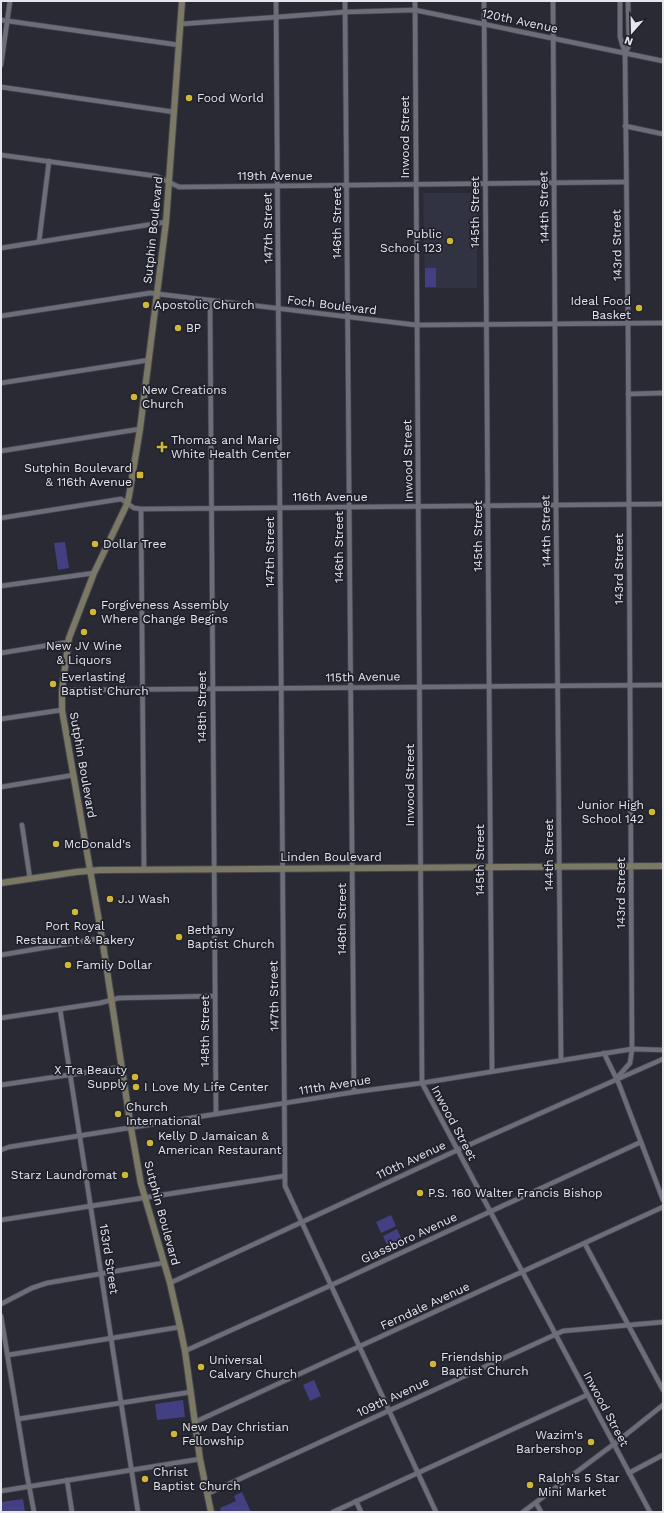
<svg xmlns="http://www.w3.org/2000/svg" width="664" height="1513" font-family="'Work Sans',sans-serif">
  <rect width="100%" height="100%" fill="#292a34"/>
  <path fill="#323342" d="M423 193H477V288H425Z"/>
  <g fill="#423f82">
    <rect x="425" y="268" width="11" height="19"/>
    <path d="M65 542 69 568 58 570 54 543Z"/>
    <path d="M391 1215 396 1226 381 1233 376 1222Z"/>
    <path d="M397 1229 402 1240 388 1247 383 1236Z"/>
    <path d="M314 1380 321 1396 310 1401 303 1385Z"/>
    <path d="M183 1400 185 1417 157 1420 155 1404Z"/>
    <path d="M242 1492 251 1512H221L220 1508 236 1501 234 1496Z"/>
    <path d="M23 1499 25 1512H1V1502Z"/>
  </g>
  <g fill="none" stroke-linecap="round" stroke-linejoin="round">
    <g stroke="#45454d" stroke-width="6">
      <g id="street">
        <path d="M276 1 285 1186 436 1512"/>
        <path d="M345 1 354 1092"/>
        <path d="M415 1 422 1083 650 1512"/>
        <path d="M484 1 492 1071"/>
        <path d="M553 1 556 505 561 1060"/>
        <path d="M1 20 179 45"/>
        <path d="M181 24 345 12 415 10 663 61"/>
        <path d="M625 53 629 46 628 1"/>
        <path d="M1 65 10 1"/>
        <path d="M1 87 174 112"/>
        <path d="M625 126 663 134"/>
        <path d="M1 155 156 176 179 187 626 182"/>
        <path d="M39 242 49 161"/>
        <path d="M1 248 166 222"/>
        <path d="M210 300 216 1114"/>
        <path d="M1 316 150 293 416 325 663 323"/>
        <path d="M1 383 149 360"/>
        <path d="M628 394 663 393"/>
        <path d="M1 451 140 429"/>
        <path d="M141 509 144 870"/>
        <path d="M1 518 121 499 134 508 141 509 663 504"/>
        <path d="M1 586 94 573"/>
        <path d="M1 653 68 642"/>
        <path d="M62 690 663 685"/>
        <path d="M1 719 62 710"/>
        <path d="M1 787 74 775"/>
        <path d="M22 825 30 879"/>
        <path d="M1 955 102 938"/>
        <path d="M60 1009 138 1512"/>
        <path d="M1 1018 100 1003 119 998 215 996"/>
        <path d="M604 1053 619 1084 663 1200"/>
        <path d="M616 1079 630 1063 632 1049 628 323 625 53 620 37V1"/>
        <path d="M1 1085 122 1067"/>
        <path d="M1 1150 9 1147 354 1092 422 1083 632 1049 663 1050"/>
        <path d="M1 1220 284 1176"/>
        <path d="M585 1244 663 1390"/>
        <path d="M170 1283 462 1148 663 1059"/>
        <path d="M1 1304 32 1288 47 1283 163 1263"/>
        <path d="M1 1316 27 1475 34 1512"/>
        <path d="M185 1351 325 1288 641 1142"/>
        <path d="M8 1355 180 1327"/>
        <path d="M18 1419 191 1392"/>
        <path d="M195 1422 663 1207"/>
        <path d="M629 1473 663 1455"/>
        <path d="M67 1480 72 1512"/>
        <path d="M1 1491 200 1459"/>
        <path d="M207 1494 563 1331 663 1322"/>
        <path d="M356 1501 361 1512"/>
        <path d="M536 1503 541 1512"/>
        <path d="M333 1512 587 1395"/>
        <path d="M523 1512 618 1441 663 1405"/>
      </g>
    </g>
    <g stroke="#45454d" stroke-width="8">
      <g id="secondary">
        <path d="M182 1 166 222 140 429 129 496 127 504 94 573 69 638 62 690V710L102 938 131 1128 141 1184 170 1283 180 1327 185 1351 200 1459 211 1512"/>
        <path d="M1 883 76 872 100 870 663 866"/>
      </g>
    </g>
    <use href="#street" stroke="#6c6d78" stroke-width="4.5"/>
    <use href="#secondary" stroke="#7c7866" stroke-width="6"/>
  </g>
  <g fill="#d0b736" stroke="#1f202a" stroke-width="1.5">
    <circle cx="189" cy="98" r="4"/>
    <circle cx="450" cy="241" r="4"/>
    <circle cx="146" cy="305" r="4"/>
    <circle cx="639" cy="308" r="4"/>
    <circle cx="178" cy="328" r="4"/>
    <circle cx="134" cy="397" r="4"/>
    <path d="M160 441h4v4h4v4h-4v4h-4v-4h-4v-4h4z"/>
    <rect x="136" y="471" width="8" height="8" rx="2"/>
    <circle cx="95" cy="544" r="4"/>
    <circle cx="93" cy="612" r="4"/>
    <circle cx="84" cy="632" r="4"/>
    <circle cx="53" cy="684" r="4"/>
    <circle cx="652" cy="812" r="4"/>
    <circle cx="56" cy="844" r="4"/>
    <circle cx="110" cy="899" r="4"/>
    <circle cx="75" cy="912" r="4"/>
    <circle cx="179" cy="937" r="4"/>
    <circle cx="68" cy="965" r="4"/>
    <circle cx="135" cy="1077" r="4"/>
    <circle cx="136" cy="1087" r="4"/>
    <circle cx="118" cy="1114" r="4"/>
    <circle cx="150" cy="1143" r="4"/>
    <circle cx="125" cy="1175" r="4"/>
    <circle cx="420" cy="1193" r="4"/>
    <circle cx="433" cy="1364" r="4"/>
    <circle cx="201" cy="1367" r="4"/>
    <circle cx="174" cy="1434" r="4"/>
    <circle cx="591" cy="1442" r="4"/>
    <circle cx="145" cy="1479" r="4"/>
    <circle cx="530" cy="1485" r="4"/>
  </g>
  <g text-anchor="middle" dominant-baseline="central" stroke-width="3.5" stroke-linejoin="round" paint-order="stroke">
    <g font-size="12" fill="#e5e5ec" stroke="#1f202a">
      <text transform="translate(520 21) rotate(12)">120th Avenue</text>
      <text transform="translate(405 137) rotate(-90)">Inwood Street</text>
      <text x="275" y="176">119th Avenue</text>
      <text transform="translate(544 207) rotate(-91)">144th Street</text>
      <text transform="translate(475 212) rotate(-90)">145th Street</text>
      <text transform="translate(337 223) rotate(-90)">146th Street</text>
      <text transform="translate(268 228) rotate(-91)">147th Street</text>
      <text transform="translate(153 230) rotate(-84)">Sutphin Boulevard</text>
      <text transform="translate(617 245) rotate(-91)">143rd Street</text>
      <text transform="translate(332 305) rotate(7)">Foch Boulevard</text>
      <text transform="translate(408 461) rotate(-91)">Inwood Street</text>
      <text x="330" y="497">116th Avenue</text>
      <text transform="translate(546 531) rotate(-91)">144th Street</text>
      <text transform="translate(478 536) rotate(-90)">145th Street</text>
      <text transform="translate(339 547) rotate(-90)">146th Street</text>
      <text transform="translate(270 552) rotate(-90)">147th Street</text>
      <text transform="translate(619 569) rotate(-90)">143rd Street</text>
      <text transform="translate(363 677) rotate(-1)">115th Avenue</text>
      <text transform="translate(202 707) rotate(-90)">148th Street</text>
      <text transform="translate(83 765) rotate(80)">Sutphin Boulevard</text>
      <text transform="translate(410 785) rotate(-90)">Inwood Street</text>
      <text transform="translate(549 855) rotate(-90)">144th Street</text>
      <text x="331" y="857">Linden Boulevard</text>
      <text transform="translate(480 860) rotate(-90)">145th Street</text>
      <text transform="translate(621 893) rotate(-90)">143rd Street</text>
      <text transform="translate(342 919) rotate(-90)">146th Street</text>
      <text transform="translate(274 996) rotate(-91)">147th Street</text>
      <text transform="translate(205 1031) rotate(-90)">148th Street</text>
      <text transform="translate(335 1085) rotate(-9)">111th Avenue</text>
      <text transform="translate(454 1123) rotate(62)">Inwood Street</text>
      <text transform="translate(411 1160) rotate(-25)">110th Avenue</text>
      <text transform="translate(162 1213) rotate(75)">Sutphin Boulevard</text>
      <text transform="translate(409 1238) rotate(-25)">Glassboro Avenue</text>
      <text transform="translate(109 1259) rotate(81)">153rd Street</text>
      <text transform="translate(425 1306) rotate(-25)">Ferndale Avenue</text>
      <text transform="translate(393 1397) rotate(-25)">109th Avenue</text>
      <text transform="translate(606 1409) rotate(62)">Inwood Street</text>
    </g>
    <g font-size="12" fill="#e5e5ec" stroke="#1f202a" text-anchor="start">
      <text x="197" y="98">Food World</text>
      <text x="442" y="234" text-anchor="end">Public<tspan x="442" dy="14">School 123</tspan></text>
      <text x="631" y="301" text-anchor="end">Ideal Food<tspan x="631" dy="14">Basket</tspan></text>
      <text x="154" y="305">Apostolic Church</text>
      <text x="186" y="328">BP</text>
      <text x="142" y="390">New Creations<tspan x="142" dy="14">Church</tspan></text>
      <text x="171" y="440">Thomas and Marie<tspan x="171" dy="14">White Health Center</tspan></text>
      <text x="132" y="468" text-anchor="end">Sutphin Boulevard<tspan x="132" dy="14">&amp; 116th Avenue</tspan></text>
      <text x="103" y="544">Dollar Tree</text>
      <text x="101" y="605">Forgiveness Assembly<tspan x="101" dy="14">Where Change Begins</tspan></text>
      <text x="84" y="646" text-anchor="middle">New JV Wine<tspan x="84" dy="14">&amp; Liquors</tspan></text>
      <text x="61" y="677">Everlasting<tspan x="61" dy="14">Baptist Church</tspan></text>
      <text x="644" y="805" text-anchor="end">Junior High<tspan x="644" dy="14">School 142</tspan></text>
      <text x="64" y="844">McDonald's</text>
      <text x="118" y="899">J.J Wash</text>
      <text x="75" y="926" text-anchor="middle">Port Royal<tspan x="75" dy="14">Restaurant &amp; Bakery</tspan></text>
      <text x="187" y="930">Bethany<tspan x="187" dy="14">Baptist Church</tspan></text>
      <text x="76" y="965">Family Dollar</text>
      <text x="127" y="1070" text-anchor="end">X Tra Beauty<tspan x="127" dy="14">Supply</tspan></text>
      <text x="144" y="1087">I Love My Life Center</text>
      <text x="126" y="1107">Church<tspan x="126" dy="14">International</tspan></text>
      <text x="158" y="1136">Kelly D Jamaican &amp;<tspan x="158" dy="14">American Restaurant</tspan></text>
      <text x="117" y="1175" text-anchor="end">Starz Laundromat</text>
      <text x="428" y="1193">P.S. 160 Walter Francis Bishop</text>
      <text x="441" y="1357">Friendship<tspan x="441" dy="14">Baptist Church</tspan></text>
      <text x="209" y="1360">Universal<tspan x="209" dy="14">Calvary Church</tspan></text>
      <text x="182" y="1427">New Day Christian<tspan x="182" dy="14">Fellowship</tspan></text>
      <text x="583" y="1435" text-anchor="end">Wazim's<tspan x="583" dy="14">Barbershop</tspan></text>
      <text x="153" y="1472">Christ<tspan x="153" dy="14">Baptist Church</tspan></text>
      <text x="538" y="1478">Ralph's 5 Star<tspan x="538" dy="14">Mini Market</tspan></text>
    </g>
  </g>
  <rect width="664" height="1513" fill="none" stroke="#e5e5ec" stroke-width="4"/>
  <g transform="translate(632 32) rotate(200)" stroke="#1f202a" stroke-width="3" paint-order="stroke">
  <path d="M0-3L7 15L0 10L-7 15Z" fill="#e5e5ec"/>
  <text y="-6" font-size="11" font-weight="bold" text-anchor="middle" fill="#e5e5ec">N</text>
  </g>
</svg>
